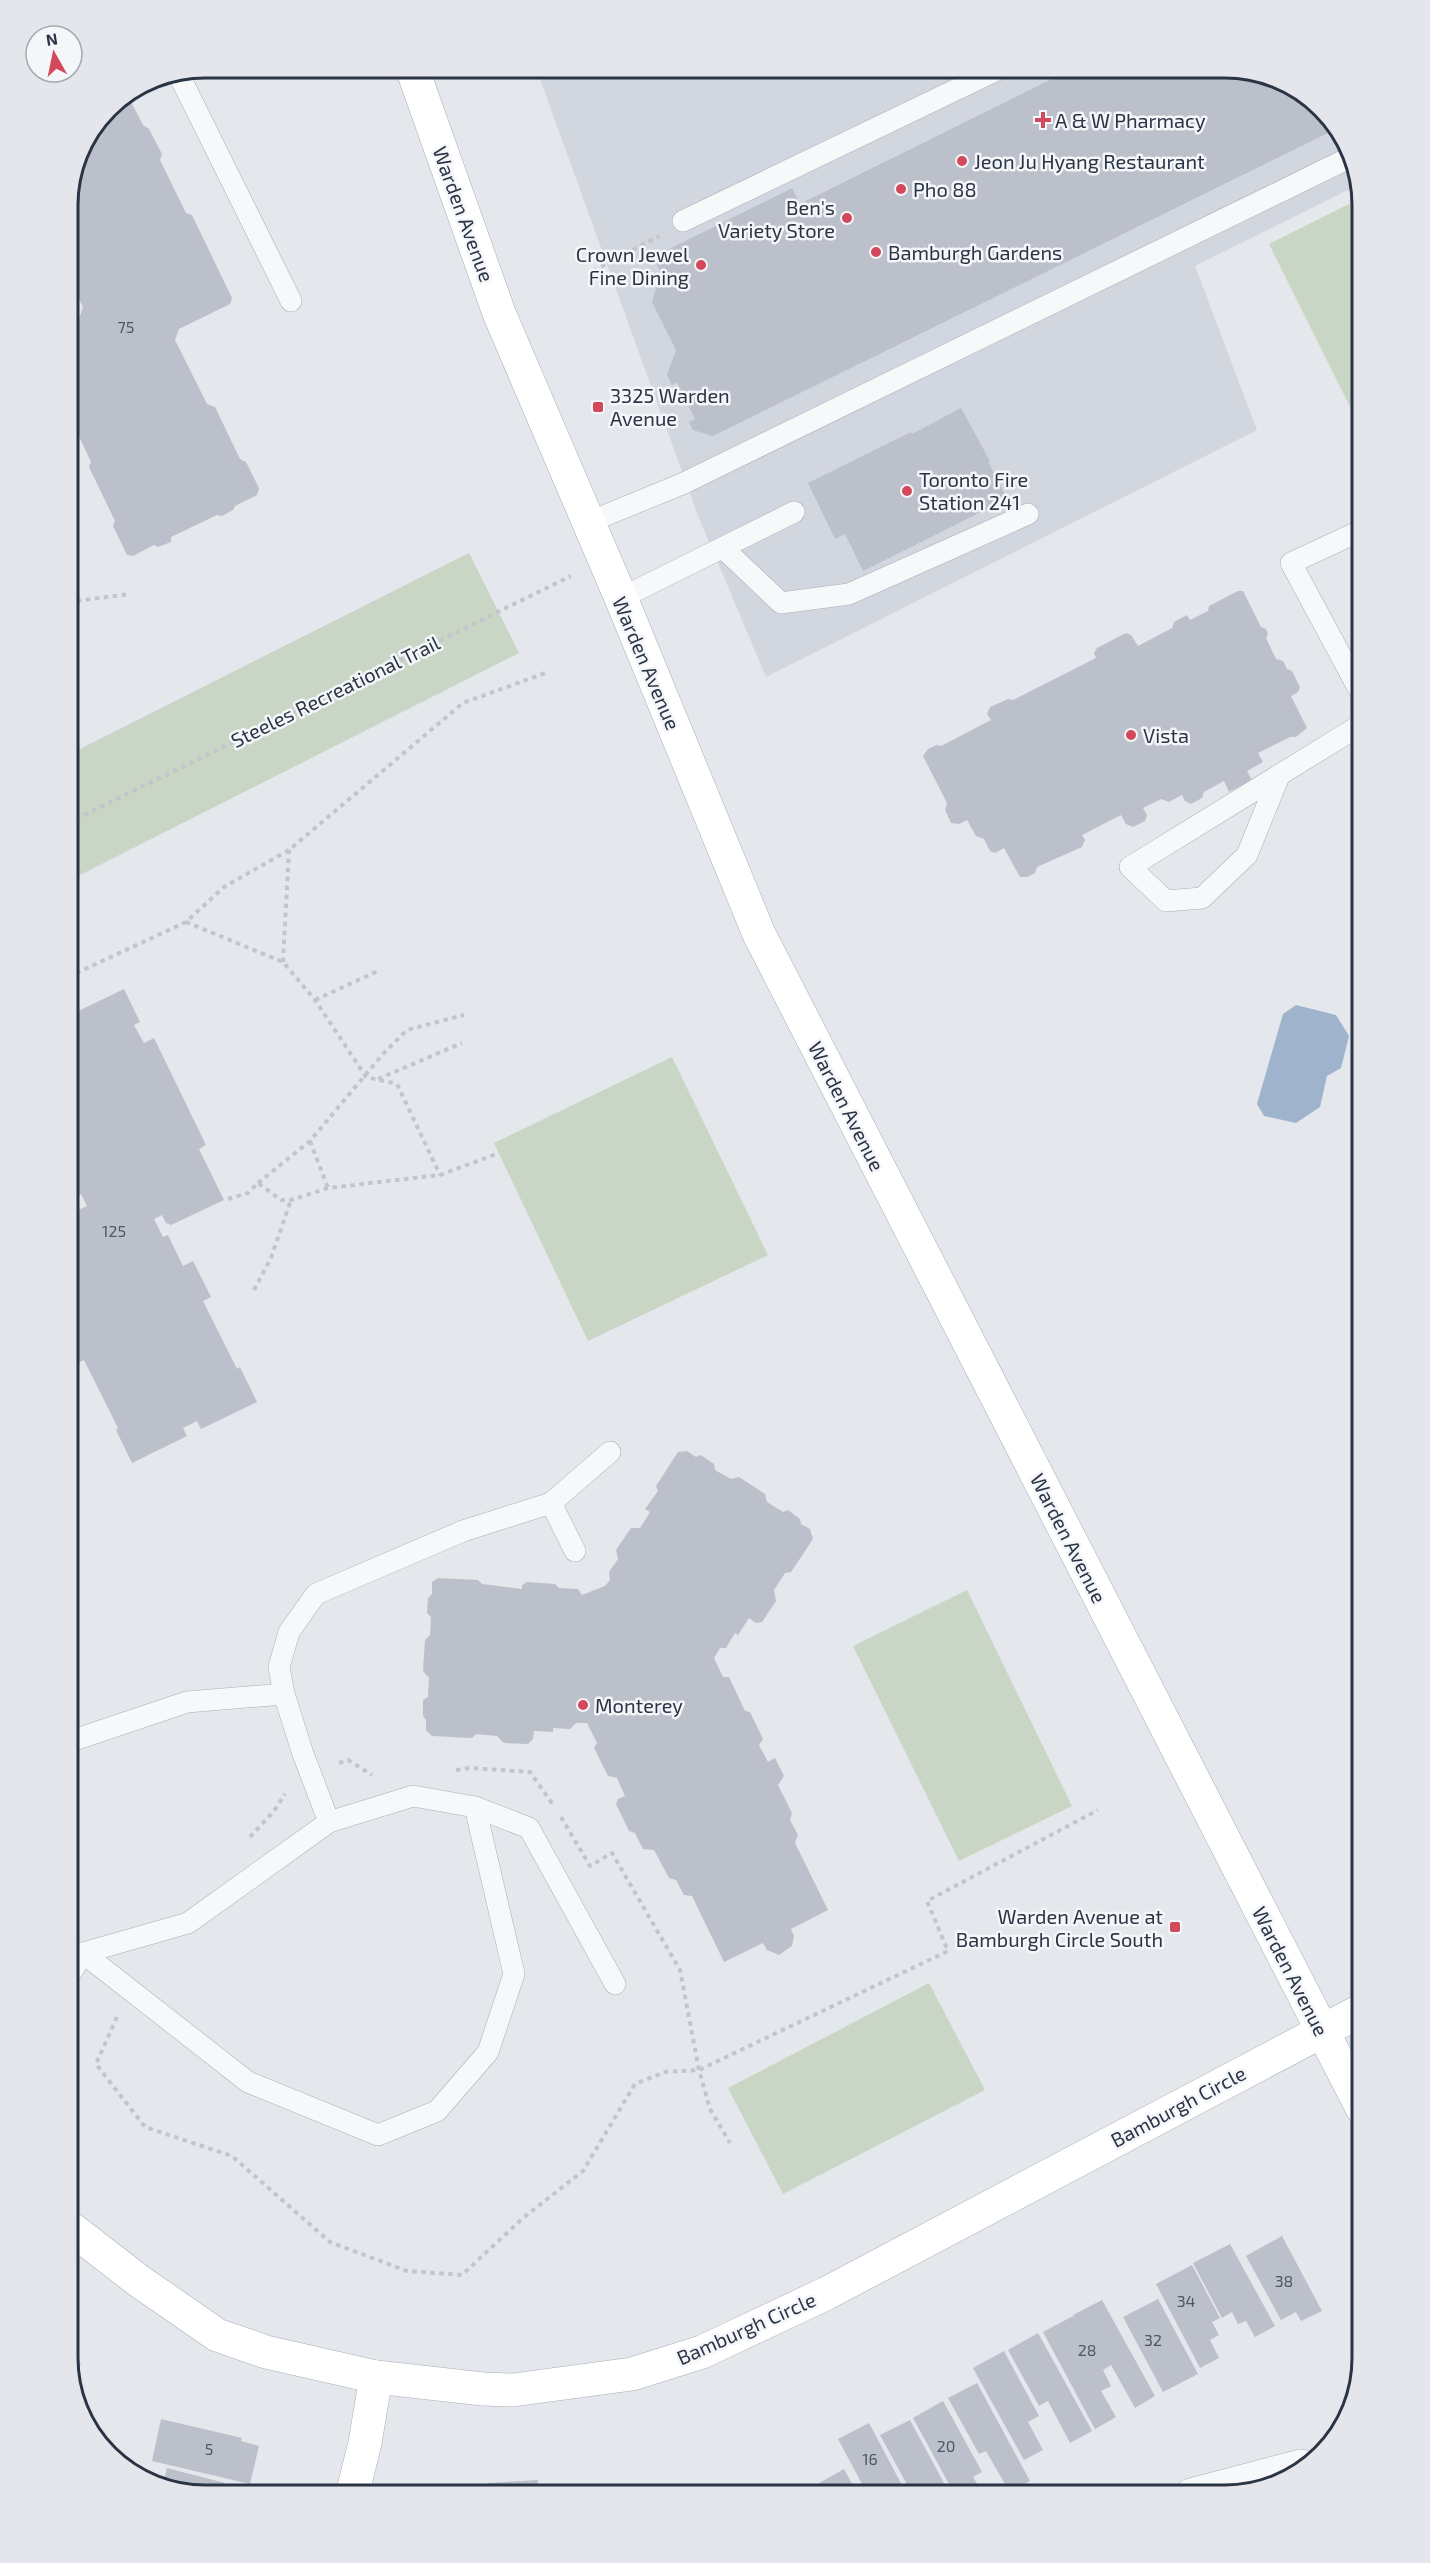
<svg xmlns="http://www.w3.org/2000/svg" width="1430" height="2563" font-family="'Exo 2',sans-serif">
  <rect width="100%" height="100%" fill="#e4e7ec"/>
  <path fill="#d2d6de" d="M536 68H1234L1308 96 1352 152 1358 185 1195 266 1257 430 766 677 697 513Z"/>
  <g fill="#c9d6c5">
    <path d="M1361 198 1362 205V431L1269 244Z"/>
    <path d="M469 553 519 653 68 881V755Z"/>
    <path d="M672 1057 768 1255 588 1341 494 1143Z"/>
    <path d="M967 1590 1072 1806 959 1861 853 1646Z"/>
    <path d="M929 1983 985 2090 783 2194 728 2088Z"/>
  </g>
  <path fill="#9fb4cc" d="M1296 1005 1336 1015 1349 1036 1341 1068 1327 1076 1320 1107 1296 1123 1264 1116 1257 1104 1283 1014Z"/>
  <g fill="#bbc0ca">
    <path d="M1074 68H1100L1103 74 1117 68H1234L1308 96 1334 130 713 436 693 430 689 422 695 419 677 382 672 385 667 375 676 350 652 302 661 272 653 257 792 188 800 204Z"/>
    <path d="M125 101 132 104 143 125 149 129 162 154 160 160 186 213 192 215 232 298 230 304 179 329 175 340 207 404 215 407 240 459 246 462 259 488 257 495 235 506 233 510 222 516 217 515 171 537V542L158 547 154 545 133 556 127 555 113 526 115 521 89 467 91 462 77 432 68 433V324L79 319 83 307 68 277V197L78 152 107 109Z"/>
    <path d="M961 408 990 461H988L1007 499 863 571 845 534 835 539 808 483 911 432 912 434Z"/>
    <path d="M1238 591H1243L1261 627 1266 629 1268 634 1266 638 1276 659 1283 661 1287 669 1292 671 1300 687 1298 692 1291 696 1307 728 1296 737H1290L1258 753 1263 762 1247 771 1252 780 1229 792 1224 781 1204 792 1202 798 1191 804 1185 801 1182 795 1169 802 1161 799 1143 808 1147 815 1145 821 1133 827 1126 824 1121 815 1082 835 1085 840 1082 847 1037 867 1035 873 1027 877H1020L1004 848 995 853 990 851 984 839 976 836 967 820 959 824 951 823 945 810 947 803 923 756 928 749 937 745 941 746 991 720 987 714 990 707 1008 699 1013 700 1096 658 1094 653 1097 648 1126 633 1131 635 1138 646 1172 628 1174 622 1187 615 1190 620 1208 611 1209 606Z"/>
    <path d="M124 989 140 1022 134 1025 144 1043 154 1038 206 1145 199 1149 224 1200 171 1225 166 1223 162 1215 154 1219 163 1237 168 1235 183 1266 193 1261 211 1297 203 1301 237 1369 240 1367 257 1402 201 1429 197 1421 183 1428 187 1436 132 1463 116 1430 118 1428 84 1360 76 1364 68 1347V1215L87 1206 81 1194 75 1197 68 1183V1025L70 1024 68 1016Z"/>
    <path d="M687 1451 696 1457 701 1455 714 1464 715 1470 731 1479 739 1477 765 1494 767 1502 783 1512 788 1510 800 1519 801 1524 810 1529 813 1539 791 1572 785 1573 774 1590 776 1601 762 1622 756 1623 749 1618 738 1635 735 1633 726 1648H720L714 1658 723 1677H729L745 1711 750 1712 763 1739 759 1745 768 1762 775 1758 784 1776 778 1785 792 1813 790 1820 798 1835 795 1843 828 1910 791 1929 794 1936 792 1946 779 1955 767 1950 763 1943 724 1962 692 1896 684 1895 676 1880 669 1878 654 1850 643 1849 635 1833 629 1831 616 1804 618 1799 625 1796 617 1778 608 1776 594 1748 597 1743 587 1723H576L570 1729 553 1728V1732L534 1731 533 1739 528 1744 504 1743 497 1736 476 1734 472 1738 432 1736 426 1730V1720L423 1716V1700L428 1697 429 1678 423 1671 425 1640 430 1635 431 1617 427 1613 428 1598 432 1594V1582L438 1578 478 1580 482 1584 522 1589V1585L527 1582 555 1584 559 1588 578 1589 582 1595 605 1586 610 1580 609 1572 618 1559 616 1550 631 1528H640L650 1512 645 1509 658 1491 656 1486 678 1452Z"/>
    <path d="M1282 2236 1322 2311 1301 2321 1296 2312 1281 2320 1246 2256Z"/>
    <path d="M1230 2244 1275 2326 1255 2337 1246 2321 1238 2324 1232 2312 1222 2318 1193 2263Z"/>
    <path d="M1192 2265 1220 2318 1212 2322 1219 2335 1210 2340 1219 2358 1200 2368 1156 2284Z"/>
    <path d="M1158 2299 1198 2374 1163 2392 1123 2317Z"/>
    <path d="M1102 2300 1155 2396 1135 2408 1111 2365 1103 2370 1111 2386 1101 2391 1116 2417 1095 2429 1043 2332 1073 2316 1077 2322 1073 2315Z"/>
    <path d="M1038 2333 1092 2431 1070 2443 1048 2401 1039 2406 1008 2350Z"/>
    <path d="M1004 2351 1039 2416 1028 2422 1043 2450 1024 2460 973 2368Z"/>
    <path d="M68 2355 81 2363 72 2379 68 2358Z"/>
    <path d="M977 2383 1030 2481 1009 2491 986 2451 979 2454 948 2398Z"/>
    <path d="M943 2401 982 2472 973 2477 984 2495H955L913 2418Z"/>
    <path d="M161 2419 242 2438 241 2441 259 2446 250 2484 152 2461Z"/>
    <path d="M910 2420 945 2485 951 2495H925L919 2485 910 2490 880 2435Z"/>
    <path d="M869 2423 904 2489 894 2495H868L838 2439Z"/>
    <path d="M167 2468 225 2483 224 2491 236 2495H197L163 2484Z"/>
    <path d="M844 2469 858 2495H812L809 2489Z"/>
    <path d="M538 2480V2485L556 2484 557 2495H451L450 2490 487 2487V2483Z"/>
    <path d="M807 2490 811 2495H797Z"/>
  </g>
  <g fill="none" stroke-linecap="round" stroke-linejoin="round">
    <g stroke="#a9aeb7" stroke-width="22">
      <g id="lane">
        <path d="M178 73 291 301"/>
        <path d="M683 221 1001 68"/>
        <path d="M589 522 682 484 1353 156"/>
        <path d="M723 548 781 603 849 594 1028 514"/>
        <path d="M621 598 794 512"/>
        <path d="M1362 695 1291 563 1362 530"/>
        <path d="M1279 776 1247 855 1202 898 1166 901 1130 867 1362 724"/>
        <path d="M575 1551 551 1503 610 1452"/>
        <path d="M284 1694 279 1667 289 1632 316 1594 463 1531 551 1503"/>
        <path d="M68 1742 187 1702 284 1694 303 1754 329 1822"/>
        <path d="M413 1796 475 1807 514 1974 488 2052 437 2111 378 2135 248 2082 83 1953 188 1923 329 1822Z"/>
        <path d="M475 1807 529 1828 615 1984"/>
        <path d="M68 1978 83 1953"/>
      </g>
    </g>
    <g stroke="#a9aeb7" stroke-width="34">
      <path id="street" d="M1191 2495 1301 2466"/>
    </g>
    <g stroke="#a9aeb7" stroke-width="34">
      <g id="secondary">
        <path d="M412 68 499 313 621 598 759 934 1362 2108"/>
        <path d="M68 2226 139 2281 217 2335 266 2352 376 2377 483 2389 513 2390 632 2374 702 2352 827 2293 1362 2010"/>
        <path d="M352 2495 365 2443 376 2377"/>
      </g>
    </g>
    <g stroke="#c2c5cb" stroke-width="4" stroke-dasharray="4.5 4.5" stroke-linecap="butt">
      <path d="M593 271 659 236"/>
      <path d="M68 602 130 594"/>
      <path d="M68 823 571 576"/>
      <path d="M186 922 283 962 315 1000 366 1077 397 1084 440 1175"/>
      <path d="M283 962 289 850"/>
      <path d="M68 977 186 922 224 887 289 850 463 703 548 672"/>
      <path d="M315 1000 378 971"/>
      <path d="M378 1079 462 1043"/>
      <path d="M310 1141 328 1188"/>
      <path d="M258 1183 310 1141 383 1054 407 1030 464 1015"/>
      <path d="M228 1199 248 1193 258 1183 281 1200H291L328 1188 440 1175 499 1153"/>
      <path d="M254 1290 271 1258 291 1200"/>
      <path d="M339 1763 348 1760 372 1775"/>
      <path d="M456 1770 470 1768 530 1772 554 1806"/>
      <path d="M561 1817 590 1866 612 1853 680 1970 699 2070 710 2109 730 2143"/>
      <path d="M250 1837 274 1811 285 1794"/>
      <path d="M117 2017 96 2064 145 2127 232 2156 330 2242 407 2271 462 2275 523 2218 583 2171 635 2084 665 2072 699 2070 948 1951 927 1901 1098 1810"/>
      <path d="M1328 2441 1341 2429"/>
    </g>
    <use href="#lane" stroke="#f7f8fa" stroke-width="21"/>
    <use href="#street" stroke="#f7f8fa" stroke-width="33"/>
    <use href="#secondary" stroke="#fff" stroke-width="33"/>
  </g>
  <g fill="#d1495b" stroke="#f4f6f9" stroke-width="2">
    <path d="M1040 111h6v6h6v6h-6v6h-6v-6h-6v-6h6z"/>
    <circle cx="962" cy="161" r="6"/>
    <circle cx="901" cy="189" r="6"/>
    <circle cx="847" cy="218" r="6"/>
    <circle cx="876" cy="252" r="6"/>
    <circle cx="701" cy="265" r="6"/>
    <rect x="592" y="401" width="12" height="12" rx="3"/>
    <circle cx="907" cy="491" r="6"/>
    <circle cx="1131" cy="735" r="6"/>
    <circle cx="583" cy="1705" r="6"/>
    <rect x="1169" y="1921" width="12" height="12" rx="3"/>
  </g>
  <g text-anchor="middle" dominant-baseline="central" stroke-width="5" stroke-linejoin="round" paint-order="stroke">
    <g font-size="16" fill="#4f5766">
      <text x="126" y="326">75</text>
      <text x="114" y="1230">125</text>
      <text x="1284" y="2280">38</text>
      <text x="1186" y="2300">34</text>
      <text x="1153" y="2339">32</text>
      <text x="1087" y="2349">28</text>
      <text x="946" y="2445">20</text>
      <text x="209" y="2448">5</text>
      <text x="870" y="2458">16</text>
    </g>
    <g font-size="20" fill="#2b3445" stroke="#f4f6f9" text-anchor="start">
      <text x="1055" y="120">A &amp; W Pharmacy</text>
      <text x="974" y="161">Jeon Ju Hyang Restaurant</text>
      <text x="913" y="189">Pho 88</text>
      <text x="835" y="207" text-anchor="end">Ben's<tspan x="835" dy="23">Variety Store</tspan></text>
      <text x="888" y="252">Bamburgh Gardens</text>
      <text x="689" y="254" text-anchor="end">Crown Jewel<tspan x="689" dy="23">Fine Dining</tspan></text>
      <text x="610" y="395">3325 Warden<tspan x="610" dy="23">Avenue</tspan></text>
      <text x="919" y="479">Toronto Fire<tspan x="919" dy="23">Station 241</tspan></text>
      <text x="1143" y="735">Vista</text>
      <text x="595" y="1705">Monterey</text>
      <text x="1163" y="1916" text-anchor="end">Warden Avenue at<tspan x="1163" dy="23">Bamburgh Circle South</tspan></text>
    </g>
    <g font-size="20" fill="#2b3445" stroke="#f4f6f9">
      <text transform="translate(464 214) rotate(70)">Warden Avenue</text>
      <text transform="translate(647 663) rotate(67)">Warden Avenue</text>
      <text transform="translate(335 691) rotate(-26)">Steeles Recreational Trail</text>
      <text transform="translate(847 1106) rotate(63)">Warden Avenue</text>
      <text transform="translate(1069 1538) rotate(63)">Warden Avenue</text>
      <text transform="translate(1291 1971) rotate(63)">Warden Avenue</text>
      <text transform="translate(1178 2106) rotate(-28)">Bamburgh Circle</text>
      <text transform="translate(746 2328) rotate(-24)">Bamburgh Circle</text>
    </g>
  </g>
  <path d="M0 0H1430V2563H0ZM205 78H1225A127 127 0 0 1 1352 205V2358A127 127 0 0 1 1225 2485H205A127 127 0 0 1 78 2358V205A127 127 0 0 1 205 78Z" fill="#e4e6eb" fill-rule="evenodd"/>
  <path fill="none" stroke="#2b3445" stroke-width="3" d="M205 78H1225A127 127 0 0 1 1352 205V2358A127 127 0 0 1 1225 2485H205A127 127 0 0 1 78 2358V205A127 127 0 0 1 205 78Z"/>
  <g transform="translate(54 54) rotate(351)"><circle r="28" fill="#f4f6f9" stroke="#a4a8b1" stroke-width="1.5"/>
  <path d="M0-4.5L10 22L0 15L-10 22Z" fill="#d1495b"/>
  <text y="-9" font-size="16" font-weight="bold" text-anchor="middle" fill="#2b3445">N</text>
  </g>
</svg>
